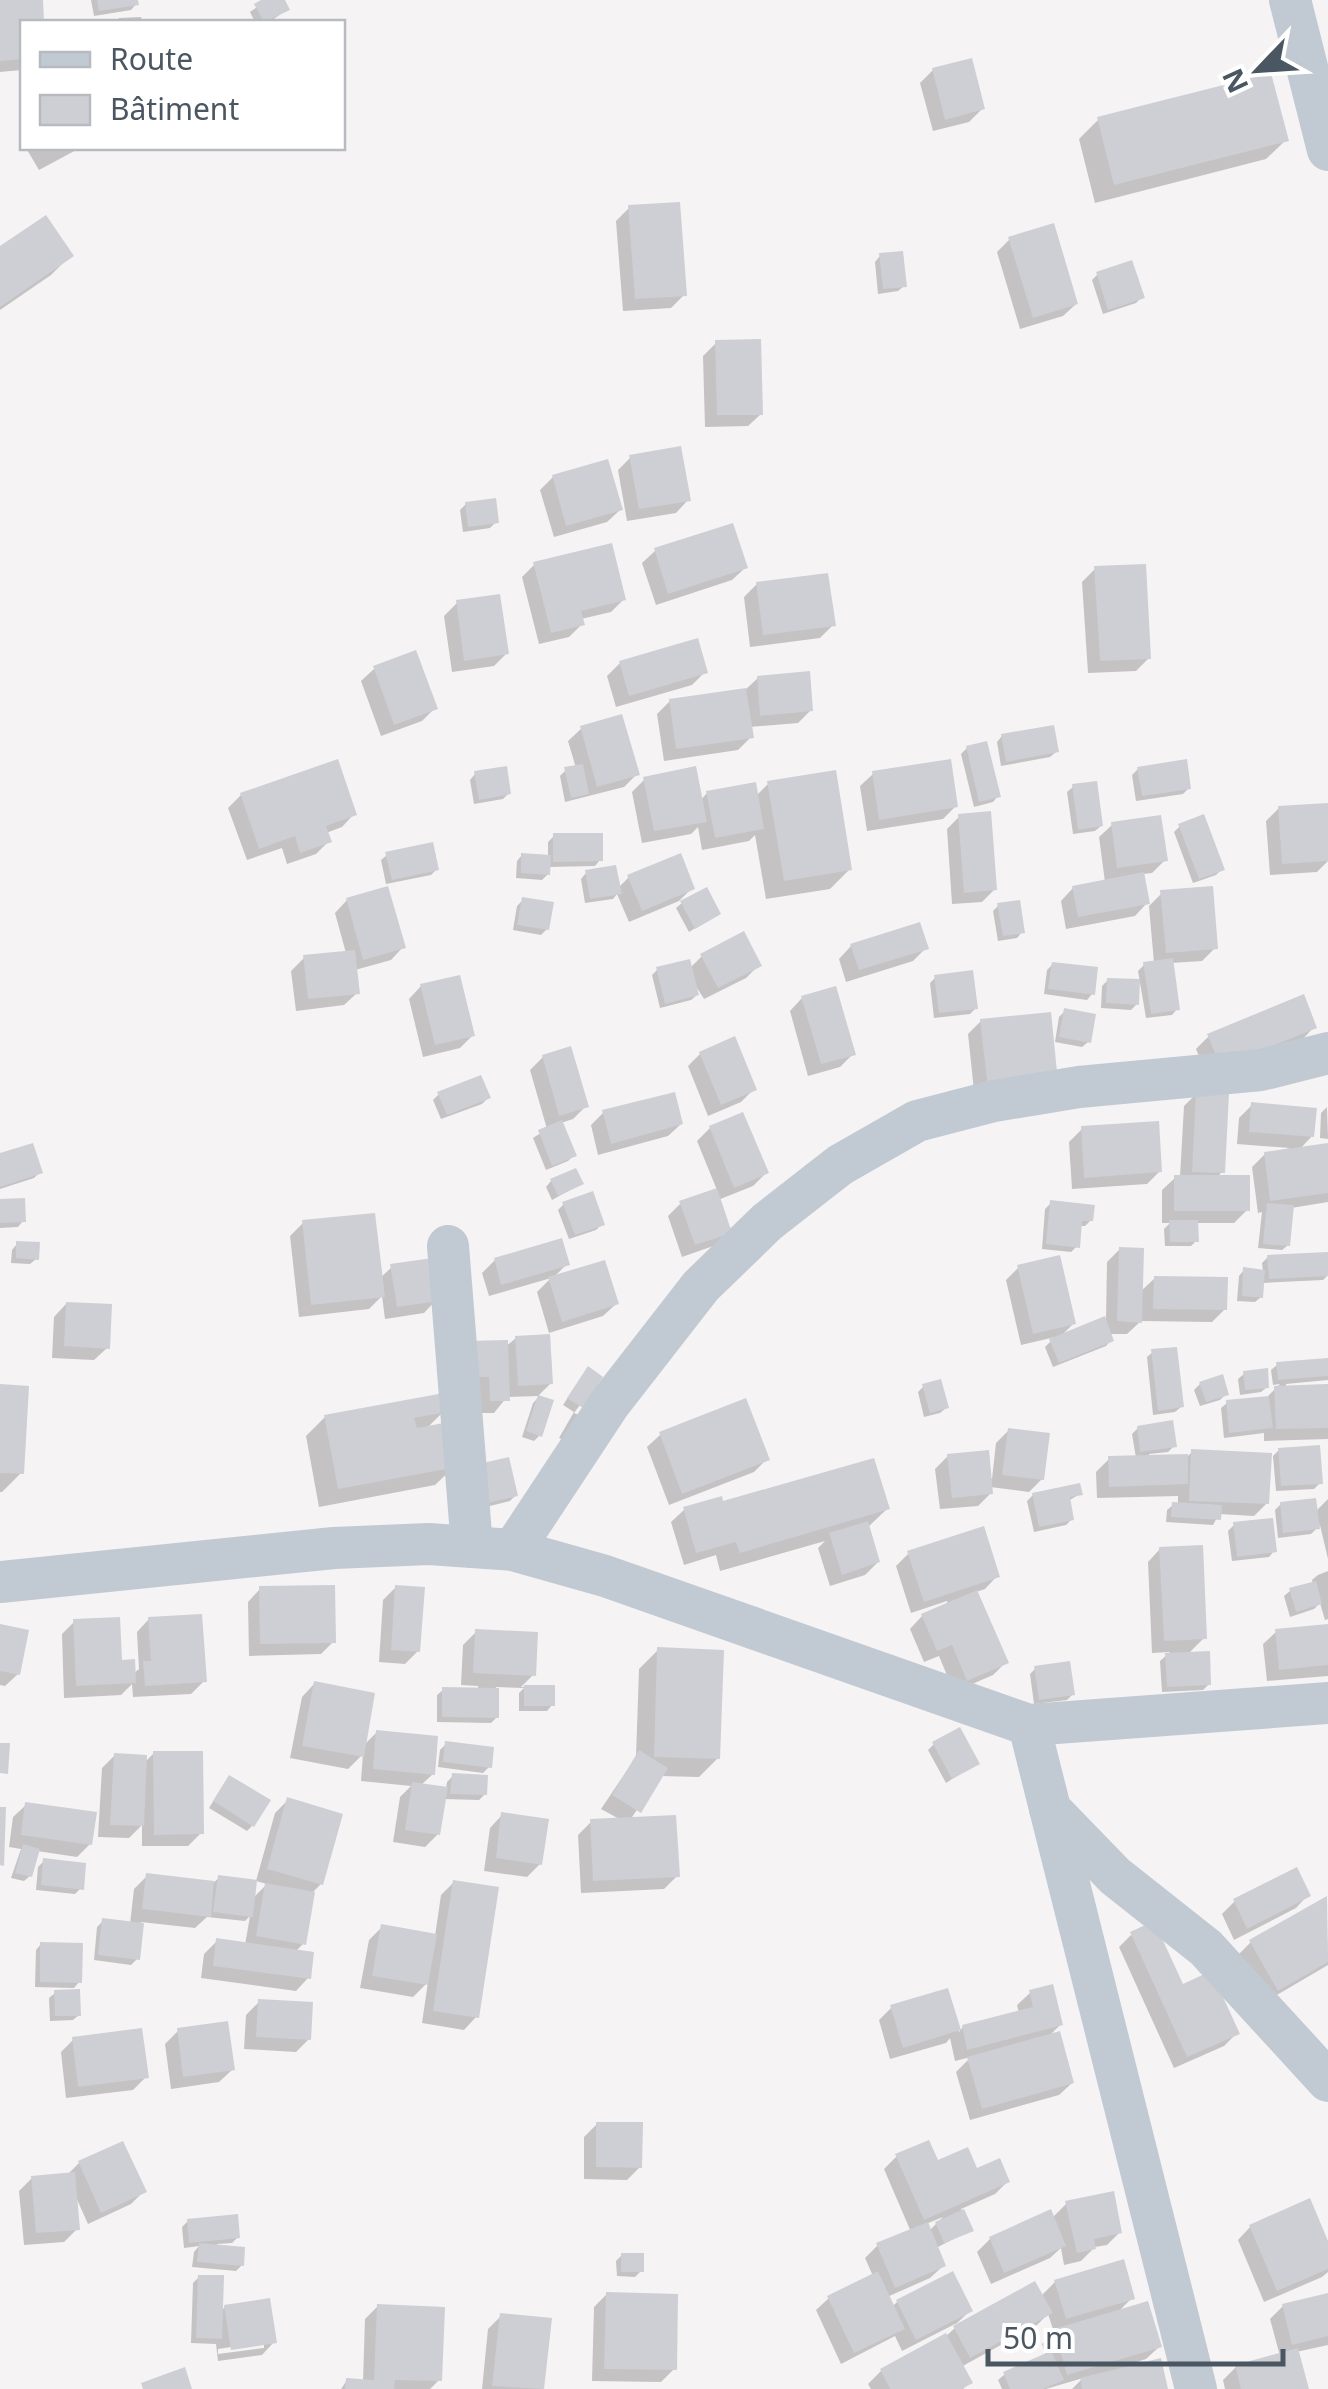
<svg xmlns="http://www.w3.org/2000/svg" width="1328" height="2389" font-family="'Noto Sans',sans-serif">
  <rect width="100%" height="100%" fill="#f5f3f3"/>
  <g fill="#0003" fill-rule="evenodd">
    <path d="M0 0H40L42 22H22V70L0 72Z"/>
    <path d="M91 0H136V4L131 10 94 16Z"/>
    <path d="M267 0H282L287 10 269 22H255L250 12Z"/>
    <path d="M141 17 142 22H115L119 18Z"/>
    <path d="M933 70 982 109 969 122 933 131 920 83Z"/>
    <path d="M1098 120 1286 140 1266 159 1095 203 1079 139Z"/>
    <path d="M26 148H80L39 170Z"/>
    <path d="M629 208 684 295 671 308 623 311 616 221Z"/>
    <path d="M1010 239 1076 304 1063 316 1020 329 997 252Z"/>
    <path d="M0 249 70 256 51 275 0 310Z"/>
    <path d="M880 256 904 286 898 291 878 294 875 262Z"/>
    <path d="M1097 275 1142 297 1136 303 1103 314 1092 280Z"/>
    <path d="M716 343 761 414 748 426 705 427 703 356Z"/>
    <path d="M631 457 688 500 676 513 627 521 618 470Z"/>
    <path d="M553 477 620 510 607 522 554 537 540 490Z"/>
    <path d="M466 504 496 522 490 528 463 532 460 510Z"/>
    <path d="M655 551 745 568 732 580 656 605 642 563Z"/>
    <path d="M535 564 624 599 611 612 581 619 582 624 569 637 539 644 522 577Z"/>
    <path d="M1095 569 1149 658 1136 671 1088 673 1082 582Z"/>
    <path d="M757 584 833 625 820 638 750 647 744 597Z"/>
    <path d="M457 603 507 653 494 666 452 672 444 616Z"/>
    <path d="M620 663 705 672 692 685 616 707 607 676Z"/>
    <path d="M374 669 435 708 422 721 381 736 361 681Z"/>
    <path d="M758 678 811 710 798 723 749 727 751 737 738 750 664 761 657 714 670 701 745 690Z"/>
    <path d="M581 729 637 774 624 787 565 802 560 776 566 770 576 768 568 741Z"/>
    <path d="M1002 736 1056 752 1050 757 1001 766 997 742Z"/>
    <path d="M967 748 998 796 993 802 974 807 961 754Z"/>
    <path d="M1138 769 1189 788 1183 794 1136 801 1132 775Z"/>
    <path d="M475 774 509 793 503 799 474 804 470 780Z"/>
    <path d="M873 774 956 806 943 819 867 831 860 786Z"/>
    <path d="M645 779 700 801 707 793 756 796 768 784 850 869 830 889 766 899 755 835 749 841 702 850 698 827 691 834 642 843 632 792Z"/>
    <path d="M1073 787 1101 826 1095 831 1073 834 1067 792Z"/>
    <path d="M241 795 354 814 342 827 326 833 329 841 316 854 287 864 282 848 247 860 228 808Z"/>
    <path d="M1279 808 1328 837V861L1317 872 1270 875 1266 821Z"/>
    <path d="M960 816 995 889 982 902 952 904 947 829Z"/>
    <path d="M1112 825 1165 860 1152 873 1142 874 1147 903 1135 916 1066 929 1061 901 1073 888 1105 882 1099 837Z"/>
    <path d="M1180 826 1222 869 1216 875 1193 883 1174 832Z"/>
    <path d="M554 836 600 860 595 866 548 867V874L542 880 516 878 517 861 522 855 548 857V842Z"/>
    <path d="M387 855 437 869 431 875 386 884 381 860Z"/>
    <path d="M586 873 618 888 628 878 692 888 679 901 629 922 617 894 613 899 585 903 581 879Z"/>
    <path d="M1162 893 1215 948 1202 961 1171 963 1177 1009 1172 1015 1146 1018 1138 971 1144 965 1154 963 1149 906Z"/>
    <path d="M347 900 403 947 391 960 355 970 357 993 344 1005 296 1011 291 971 304 958 346 953 335 913Z"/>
    <path d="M523 900 547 929 541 935 513 930 517 906Z"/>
    <path d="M682 903 718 914 689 932 676 908Z"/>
    <path d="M999 905 1022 932 1017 938 998 941 993 911Z"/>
    <path d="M851 946 926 948 913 961 846 982 839 959Z"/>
    <path d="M702 956 759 965 746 978 704 999 694 983 697 995 691 1000 660 1008 652 975 657 970 690 968Z"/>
    <path d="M1053 964 1092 994 1087 1000 1044 994 1047 970Z"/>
    <path d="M936 977 976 1008 970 1014 934 1018 930 983Z"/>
    <path d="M1108 980 1137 1004 1131 1010 1101 1008 1102 986Z"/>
    <path d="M421 986 473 1035 460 1048 423 1057 409 999Z"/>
    <path d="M802 998 853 1054 840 1067 808 1076 790 1011Z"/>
    <path d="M1065 1011 1088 1042 1082 1047 1055 1042 1059 1017Z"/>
    <path d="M1049 1014 975 1100 968 1034 981 1021Z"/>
    <path d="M1314 1027 1302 1040 1208 1078 1196 1049 1209 1036Z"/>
    <path d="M700 1054 754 1089 741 1102 708 1116 688 1066Z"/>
    <path d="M543 1057 586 1106 573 1119 561 1123 574 1155 568 1161 546 1170 533 1138 547 1129 530 1070Z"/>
    <path d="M1197 1093 1222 1172 1217 1177 1247 1210 1234 1223H1196V1241L1191 1246H1165L1164 1229 1170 1223H1162V1190L1175 1178 1180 1177 1184 1106Z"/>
    <path d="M439 1094 488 1098 482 1104 441 1119 433 1100Z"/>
    <path d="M1252 1105 1312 1136 1299 1150 1328 1146V1202L1291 1208 1288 1245 1282 1250 1258 1248 1262 1212 1258 1213 1252 1167 1265 1154 1290 1148 1237 1144 1239 1118Z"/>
    <path d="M1327 1107 1328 1139 1320 1138 1321 1113Z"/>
    <path d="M603 1113 681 1124 668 1136 598 1155 591 1125Z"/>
    <path d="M710 1128 766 1173 753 1186 718 1200 729 1232 716 1245 682 1257 668 1216 681 1203 717 1190 697 1141Z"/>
    <path d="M1082 1129 1160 1171 1147 1184 1072 1189 1069 1142Z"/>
    <path d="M0 1156 40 1172 34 1178 0 1189Z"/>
    <path d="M551 1181 581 1184 552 1200 546 1187Z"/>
    <path d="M0 1202 23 1221 18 1227 0 1228Z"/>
    <path d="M1051 1203 1091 1220 1085 1226H1079L1077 1246 1071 1252 1042 1249 1045 1209Z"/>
    <path d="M564 1204 602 1224 596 1230 569 1239 558 1210Z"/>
    <path d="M303 1223 380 1278 392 1267 436 1300 424 1313 385 1319 382 1296 369 1309 299 1317 290 1236Z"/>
    <path d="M17 1244 36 1259 30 1264 11 1263 12 1250Z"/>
    <path d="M1120 1249 1140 1292 1155 1278 1225 1309 1212 1322 1141 1321 1127 1334H1109L1111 1340 1106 1346 1053 1367 1045 1347 1055 1337 1021 1345 1006 1280 1019 1267 1074 1323 1059 1338 1106 1319 1107 1262Z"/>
    <path d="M1328 1255V1275L1323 1280 1262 1283 1261 1297 1255 1302 1237 1301 1239 1276 1244 1270 1263 1272 1262 1263 1268 1257Z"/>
    <path d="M495 1260 567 1264 553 1278 616 1304 603 1316 549 1333 537 1292 551 1278 489 1296 482 1273Z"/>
    <path d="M66 1304 107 1348 94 1360 52 1358 54 1317Z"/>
    <path d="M516 1338 551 1383 538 1396 507 1397 494 1413H478L456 1389Z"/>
    <path d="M1153 1352 1181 1407 1175 1412 1153 1415 1147 1357Z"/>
    <path d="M1328 1361V1380L1286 1384V1388L1328 1387V1439L1264 1441V1433L1224 1438 1221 1408 1227 1403 1265 1399 1280 1384 1273 1385 1271 1370 1277 1365Z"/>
    <path d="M1244 1374 1267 1387 1261 1392 1240 1395 1238 1379Z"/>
    <path d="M583 1375 600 1378 574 1413 588 1419 573 1444 559 1438 574 1412 563 1405Z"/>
    <path d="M1200 1384 1226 1394 1220 1400 1200 1406 1194 1390Z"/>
    <path d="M0 1386 21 1473 2 1492H0Z"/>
    <path d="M924 1386 946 1408 940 1413 924 1417 918 1392Z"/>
    <path d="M539 1397 540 1435 534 1441 522 1437 533 1403Z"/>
    <path d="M444 1411 426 1429 455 1466 435 1485 319 1507 306 1436 325 1417Z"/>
    <path d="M1138 1428 1174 1446 1168 1452 1149 1454V1458L1187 1457 1192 1452 1267 1503 1254 1516 1219 1514 1213 1525 1166 1522 1167 1510 1173 1505H1178V1496L1097 1498 1096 1472 1109 1459 1136 1458 1132 1434Z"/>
    <path d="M1009 1430 1042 1479 1029 1492 990 1487 991 1493 978 1506 940 1509 935 1469 948 1456 992 1479 996 1443Z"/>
    <path d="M660 1435 767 1459 754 1472 669 1505 647 1447Z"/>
    <path d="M1279 1450 1320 1483 1314 1489 1276 1491 1273 1456Z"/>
    <path d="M507 1460 516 1495 510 1501 478 1509Z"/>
    <path d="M1080 1494 1068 1501 1072 1519 1066 1525 1034 1532 1027 1501 1033 1495Z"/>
    <path d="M1328 1499V1559L1320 1525 1311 1534 1278 1538 1275 1510 1281 1504 1315 1512Z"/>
    <path d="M722 1507 887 1509 867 1528 878 1562 865 1575 830 1586 818 1548 825 1541 720 1571 716 1555 684 1565 671 1522 684 1510Z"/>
    <path d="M1234 1525 1274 1551 1269 1557 1232 1561 1228 1531Z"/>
    <path d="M1160 1549 1204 1638 1188 1654 1209 1684 1203 1690 1162 1692 1160 1661 1170 1652 1152 1653 1148 1562Z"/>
    <path d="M909 1553 997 1576 985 1589 976 1592 1006 1662 993 1675 954 1692 939 1656 924 1662 910 1629 922 1616 948 1605 947 1601 911 1613 896 1566Z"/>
    <path d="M1328 1571V1619L1325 1620 1320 1603 1314 1609 1290 1617 1284 1596 1290 1591 1313 1584 1312 1580 1318 1575Z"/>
    <path d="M396 1587 418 1651 405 1664 379 1662 383 1600Z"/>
    <path d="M260 1589 333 1642 321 1654 249 1656 248 1602Z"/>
    <path d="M149 1619 204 1681 191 1694 133 1697 132 1684 121 1695 64 1698 62 1634 74 1622 133 1674 139 1669 137 1632Z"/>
    <path d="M0 1626 18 1674 5 1686 0 1685Z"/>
    <path d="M1328 1627V1676L1267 1681 1263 1644 1276 1632Z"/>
    <path d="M476 1632 533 1675 521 1687H552V1705L547 1711H519V1693L524 1688 496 1687 497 1717 491 1723 437 1722V1695L443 1690H478V1686L461 1685 463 1645Z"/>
    <path d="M658 1650 718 1758 699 1777 660 1776 630 1820 677 1876 664 1889 581 1893 578 1835 591 1822 621 1820 601 1809 636 1757 639 1669Z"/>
    <path d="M1036 1668 1073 1694 1067 1700 1034 1704 1030 1674Z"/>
    <path d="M314 1684 363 1746 377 1732 433 1774 421 1785 446 1789 447 1782 453 1776 485 1794 479 1800 443 1799 438 1834 425 1847 393 1842 400 1797 411 1786 361 1781 363 1754 348 1769 290 1758 302 1697Z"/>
    <path d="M446 1744 489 1767 483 1773 438 1767 440 1750Z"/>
    <path d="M934 1744 977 1763 946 1783 928 1750Z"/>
    <path d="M154 1753 201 1833 188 1846H142V1825L129 1838 98 1837 102 1768 115 1755 144 1763Z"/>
    <path d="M224 1784 252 1826 247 1831 209 1808Z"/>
    <path d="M288 1800 321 1884 313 1892 303 1944 295 1952 308 1978 296 1991 201 1978 204 1954 217 1941 245 1945 250 1916 245 1921 207 1917 195 1928 141 1922 137 1959 131 1965 94 1960 97 1927 103 1921 130 1924 134 1889 147 1876 213 1883 219 1878 252 1899 267 1884 256 1881 275 1813Z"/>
    <path d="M26 1805 90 1844 77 1857 37 1851 30 1876 24 1881 11 1878 21 1849 9 1847 13 1817Z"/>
    <path d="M502 1815 540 1864 527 1877 484 1871 490 1828Z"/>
    <path d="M44 1861 81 1888 75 1894 36 1890 38 1867Z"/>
    <path d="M454 1882 476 2017 464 2030 422 2023 428 1982 413 1997 360 1988 369 1940 382 1927 435 1936 441 1895Z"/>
    <path d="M1308 1895 1296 1908 1234 1940 1222 1914 1235 1901Z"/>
    <path d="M1326 1899 1328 1965 1265 2002 1238 1955 1251 1942Z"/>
    <path d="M1131 1935 1182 1987 1237 2033 1224 2046 1174 2068 1119 1947Z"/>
    <path d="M41 1944 79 1982 74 1988 35 1987 36 1950Z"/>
    <path d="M946 1991 959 2032 963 2027 1019 2013 1017 2005 1030 1993 1060 2025 1048 2037 1072 2083 1059 2095 970 2120 956 2072 971 2057 955 2061 950 2038 946 2043 890 2059 879 2020 892 2007Z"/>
    <path d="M55 1993 79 2015 73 2020 50 2021 49 1998Z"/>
    <path d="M259 2002 309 2039 296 2052 244 2049 246 2015Z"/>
    <path d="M178 2031 232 2070 219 2082 171 2089 165 2044Z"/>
    <path d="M74 2039 146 2077 133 2090 66 2098 61 2052Z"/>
    <path d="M597 2124 640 2167 627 2180 584 2179V2137Z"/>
    <path d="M897 2156 976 2171 1007 2182 995 2194 961 2209 971 2230 936 2248 943 2266 930 2278 887 2297 892 2307 897 2302 970 2311 957 2323 902 2351 895 2336 841 2364 816 2310 829 2298 873 2276 865 2258 878 2245 911 2232 884 2169ZM943 2217 929 2231 926 2224Z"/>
    <path d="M79 2163 144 2191 131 2204 88 2224 75 2195 77 2229 64 2242 24 2245 19 2191 32 2178 67 2175Z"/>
    <path d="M1067 2203 1120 2232 1107 2245 1095 2247 1081 2261 1064 2265 1061 2248 1050 2258 991 2284 977 2252 990 2239 1052 2218Z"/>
    <path d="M188 2221 238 2237 232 2243 217 2244V2247L242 2265 236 2271 192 2267 194 2252 199 2246 184 2248 182 2227Z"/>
    <path d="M1250 2227 1328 2247V2272L1322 2277 1264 2302 1238 2240Z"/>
    <path d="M622 2255 641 2271 635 2277 617 2276 616 2261Z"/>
    <path d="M199 2277 220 2312 225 2307 274 2342 262 2355 218 2361 216 2344 191 2343 193 2283ZM264 2342V2348L218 2354V2349Z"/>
    <path d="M1055 2282 1132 2298 1118 2312 1159 2347 1146 2359 1133 2363 1134 2368 1166 2389H1072L1083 2378 1046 2389H1002L998 2380 1004 2375 1046 2356 1042 2344 1054 2332 1048 2314 1037 2325 961 2367 969 2383 963 2389H871L868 2384 881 2371 945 2337 955 2328 1041 2296Z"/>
    <path d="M607 2294 674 2369 661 2382 592 2381 594 2307Z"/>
    <path d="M1328 2295V2345L1296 2352 1306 2389H1225L1223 2380 1236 2367 1280 2356 1270 2319 1283 2306Z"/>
    <path d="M378 2306 439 2380 430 2389H341L347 2380 363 2381 365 2319Z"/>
    <path d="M501 2316 549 2321 542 2389H482L488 2329Z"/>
  </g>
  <g fill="#cdcfd5">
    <path d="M0 0H43L44 22H22V59L0 61Z"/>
    <path d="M97 0H138L139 5 99 11Z"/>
    <path d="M261 0H285L290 10 264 22 254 4Z"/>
    <path d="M972 58 985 109 945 120 932 68Z"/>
    <path d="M1271 73 1289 141 1114 185 1097 117Z"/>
    <path d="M680 202 687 296 635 299 628 205Z"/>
    <path d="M46 215 74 256 0 307V246Z"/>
    <path d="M1054 223 1078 304 1033 318 1008 237Z"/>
    <path d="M903 251 907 287 883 289 879 253Z"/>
    <path d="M1132 260 1145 298 1108 310 1096 272Z"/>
    <path d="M761 339 763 415H717L715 340Z"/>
    <path d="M681 446 691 501 639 509 629 455Z"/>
    <path d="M608 459 623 510 566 526 552 475Z"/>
    <path d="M496 498 499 523 468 527 465 502Z"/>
    <path d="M733 523 748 568 668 594 654 548Z"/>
    <path d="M612 543 626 600 581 611 585 625 551 633 533 562Z"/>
    <path d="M1146 564 1151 659 1100 661 1094 566Z"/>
    <path d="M828 573 836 626 763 635 756 582Z"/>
    <path d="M500 594 509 654 464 661 456 600Z"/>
    <path d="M698 638 708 673 629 696 619 661Z"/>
    <path d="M416 650 438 709 394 725 373 666Z"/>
    <path d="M810 671 813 711 760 716 757 676Z"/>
    <path d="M746 688 754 738 676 749 669 699Z"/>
    <path d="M622 714 640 775 597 787 580 726Z"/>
    <path d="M1054 725 1059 752 1006 762 1001 734Z"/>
    <path d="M987 741 1001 797 979 802 966 746Z"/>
    <path d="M338 759 357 815 326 826 332 842 300 853 295 836 259 849 240 793Z"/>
    <path d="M951 759 958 807 879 820 872 771Z"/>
    <path d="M1187 759 1191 789 1142 796 1137 767Z"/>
    <path d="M583 764 589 794 571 798 564 767Z"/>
    <path d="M507 766 511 794 479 800 474 771Z"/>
    <path d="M696 766 707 822 654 831 643 777Z"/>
    <path d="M836 770 852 870 784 881 767 781Z"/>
    <path d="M1097 781 1103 826 1078 830 1072 784Z"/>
    <path d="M756 782 764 829 715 838 706 791Z"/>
    <path d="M1328 803V861L1282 864 1278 806Z"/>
    <path d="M991 811 997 890 964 893 958 814Z"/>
    <path d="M1204 814 1225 870 1199 879 1178 824Z"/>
    <path d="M1161 815 1168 861 1117 868 1111 822Z"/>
    <path d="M553 833H603V861L553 862Z"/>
    <path d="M433 842 439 870 392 880 385 852Z"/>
    <path d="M521 853 551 855 550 875 521 873Z"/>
    <path d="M681 853 695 889 642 911 627 875Z"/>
    <path d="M616 865 622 894 590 899 585 870Z"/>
    <path d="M1144 872 1150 904 1078 917 1072 886Z"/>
    <path d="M388 886 406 948 363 960 346 898Z"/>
    <path d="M1213 886 1218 949 1166 953 1160 890Z"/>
    <path d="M707 887 721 914 695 929 680 901Z"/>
    <path d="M522 897 554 902 549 930 517 925Z"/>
    <path d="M1020 900 1025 933 1003 936 997 903Z"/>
    <path d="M920 922 929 949 859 970 850 944Z"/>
    <path d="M744 931 762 966 718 988 700 954Z"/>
    <path d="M355 950 360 994 308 999 303 955Z"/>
    <path d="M1173 958 1180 1010 1151 1014 1143 962Z"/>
    <path d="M690 959 699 995 665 1004 656 967Z"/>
    <path d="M1052 962 1098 967 1095 995 1048 989Z"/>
    <path d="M973 970 978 1009 939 1013 934 975Z"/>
    <path d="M460 975 475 1036 435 1045 420 984Z"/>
    <path d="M1107 978 1140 979 1139 1005 1106 1003Z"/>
    <path d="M836 986 856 1055 821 1064 801 996Z"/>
    <path d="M1304 994 1317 1028 1221 1067 1207 1034Z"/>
    <path d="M1064 1008 1096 1014 1091 1043 1059 1037Z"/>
    <path d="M1051 1012 1058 1082 988 1089 980 1019Z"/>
    <path d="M735 1036 757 1090 721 1105 699 1052Z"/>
    <path d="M571 1046 589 1107 559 1116 542 1055Z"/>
    <path d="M481 1075 491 1098 447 1115 437 1092Z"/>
    <path d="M1196 1091 1229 1093 1225 1173 1192 1172Z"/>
    <path d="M675 1092 683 1124 611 1144 602 1110Z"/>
    <path d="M1251 1102 1317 1108 1314 1137 1249 1132Z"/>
    <path d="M743 1112 769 1173 734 1188 709 1126Z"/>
    <path d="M562 1120 577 1156 552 1166 538 1130Z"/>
    <path d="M1159 1121 1162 1172 1084 1178 1081 1126Z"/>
    <path d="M33 1143 43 1173 0 1187V1153Z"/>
    <path d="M1328 1143V1193L1270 1201 1264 1152Z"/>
    <path d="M576 1168 584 1184 558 1196 550 1179Z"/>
    <rect x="1174" y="1175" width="76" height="36"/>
    <path d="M717 1188 732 1233 695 1245 679 1201Z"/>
    <path d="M593 1191 605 1225 575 1235 562 1202Z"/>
    <path d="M25 1198 26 1222 0 1223V1199Z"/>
    <path d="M1050 1200 1095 1205 1093 1221H1082L1080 1248 1046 1244Z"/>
    <path d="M1267 1203 1294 1205 1290 1246 1263 1244Z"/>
    <path d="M375 1213 385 1297 311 1305 302 1220Z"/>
    <path d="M1169 1220H1198L1199 1242H1170Z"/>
    <path d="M562 1238 570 1265 501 1285 494 1258Z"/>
    <path d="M16 1241 40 1242 39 1260 16 1258Z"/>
    <path d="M1119 1247 1144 1248 1142 1323 1117 1321Z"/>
    <path d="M1328 1252V1276L1269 1279 1267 1255Z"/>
    <path d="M1060 1255 1076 1324 1033 1334 1017 1265Z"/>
    <path d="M433 1258 439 1301 397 1307 390 1264Z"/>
    <path d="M605 1260 619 1304 562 1322 548 1277Z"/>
    <path d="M1243 1267 1265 1270 1263 1298 1242 1296Z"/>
    <path d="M1154 1276 1228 1277 1227 1310 1153 1309Z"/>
    <path d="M66 1302 112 1304 110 1349 64 1346Z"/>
    <path d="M1105 1316 1114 1341 1059 1363 1049 1339Z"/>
    <path d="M550 1334 553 1384 518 1386 515 1336Z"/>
    <path d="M508 1340 510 1401H490L489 1377H468L466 1341Z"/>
    <path d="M1177 1347 1184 1407 1158 1411 1151 1349Z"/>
    <path d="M1328 1358V1376L1278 1380 1276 1362Z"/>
    <path d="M588 1366 603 1377 583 1408 567 1398Z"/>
    <path d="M1268 1368 1269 1388 1245 1390 1243 1371Z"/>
    <path d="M1223 1374 1229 1395 1206 1402 1199 1382Z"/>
    <path d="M941 1379 949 1408 930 1413 922 1384Z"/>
    <path d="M0 1384 29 1386 24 1474 0 1473Z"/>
    <path d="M1328 1384V1428L1276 1429 1274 1386Z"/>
    <path d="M444 1393 447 1412 414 1418 417 1428 449 1422 457 1467 338 1489 324 1415Z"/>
    <path d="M538 1395 554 1400 542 1437 526 1431Z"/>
    <path d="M1269 1396 1273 1428 1229 1433 1226 1400Z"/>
    <path d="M746 1398 770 1460 682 1494 659 1432Z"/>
    <path d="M1173 1420 1177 1447 1140 1452 1137 1426Z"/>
    <path d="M1008 1428 1050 1433 1044 1480 1002 1475Z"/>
    <path d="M1320 1445 1323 1484 1281 1486 1278 1448Z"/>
    <path d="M1191 1449 1272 1453 1269 1504 1189 1501Z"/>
    <path d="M989 1450 993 1494 952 1498 947 1454Z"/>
    <path d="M1188 1454V1484L1109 1487 1108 1456Z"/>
    <path d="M509 1457 518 1496 483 1504 474 1465Z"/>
    <path d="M874 1458 890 1509 740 1553 736 1542 696 1553 683 1507 722 1496 723 1501Z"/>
    <path d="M1080 1483 1083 1495 1070 1497 1074 1520 1039 1527 1032 1493Z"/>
    <path d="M1316 1498 1320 1529 1283 1533 1280 1502Z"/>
    <path d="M1172 1502 1222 1505 1221 1520 1171 1517Z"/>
    <path d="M1273 1518 1277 1552 1237 1557 1233 1522Z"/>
    <path d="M868 1521 880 1562 842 1575 829 1533Z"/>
    <path d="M984 1526 1000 1577 924 1602 907 1551Z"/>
    <path d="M1203 1545 1207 1639 1164 1641 1159 1547Z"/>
    <path d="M1316 1581 1322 1604 1296 1612 1289 1588Z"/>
    <path d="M335 1585 336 1643 260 1644 259 1586Z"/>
    <path d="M395 1585 425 1587 420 1652 391 1650Z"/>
    <path d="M977 1590 1009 1663 967 1681 952 1645 937 1651 921 1614Z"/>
    <path d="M202 1614 207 1682 145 1686 143 1661H151L148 1617Z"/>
    <path d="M120 1617 122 1660 135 1659 136 1683 76 1686 73 1619Z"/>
    <path d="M0 1624 29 1630 20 1675 0 1671Z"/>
    <path d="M1328 1624V1665L1279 1670 1275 1629Z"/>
    <path d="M475 1629 538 1632 536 1676 473 1673Z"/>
    <path d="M657 1647 724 1650 720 1759 654 1757Z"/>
    <path d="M1210 1651 1211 1685 1167 1687 1165 1653Z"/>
    <path d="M1070 1661 1075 1695 1039 1700 1034 1666Z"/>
    <path d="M314 1681 375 1693 364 1757 302 1746Z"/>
    <rect x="524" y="1685" width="31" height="21"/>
    <path d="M442 1687 499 1688V1718L442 1717Z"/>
    <path d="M960 1727 980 1764 952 1779 932 1742Z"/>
    <path d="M376 1730 438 1736 435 1775 373 1769Z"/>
    <path d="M445 1741 494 1747 492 1768 443 1762Z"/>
    <path d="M0 1743H10L8 1774 0 1773Z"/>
    <path d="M639 1750 668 1768 641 1813 612 1795Z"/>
    <path d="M153 1751H203L204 1834 154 1835Z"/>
    <path d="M114 1753 147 1755 144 1826 110 1825Z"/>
    <path d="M452 1773 488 1775 487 1795 450 1794Z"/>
    <path d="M229 1775 271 1800 254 1827 213 1801Z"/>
    <path d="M412 1782 448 1787 440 1835 405 1830Z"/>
    <path d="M287 1797 343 1814 323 1885 267 1869Z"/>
    <path d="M25 1802 97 1812 92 1845 21 1835Z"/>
    <path d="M0 1807H6L4 1866 0 1865Z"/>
    <path d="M501 1812 549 1819 542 1865 496 1858Z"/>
    <path d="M676 1815 680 1877 593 1881 590 1819Z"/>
    <path d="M23 1844 40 1849 32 1877 15 1873Z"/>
    <path d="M43 1858 86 1863 84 1890 41 1885Z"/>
    <path d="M1297 1867 1311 1896 1247 1929 1233 1899Z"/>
    <path d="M146 1873 214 1881 211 1917 142 1909Z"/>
    <path d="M218 1875 257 1880 253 1917 213 1912Z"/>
    <path d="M453 1880 499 1887 479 2018 433 2011Z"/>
    <path d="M265 1883 315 1892 306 1945 256 1936Z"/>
    <path d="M1327 1896 1328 1962 1278 1991 1249 1940Z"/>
    <path d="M102 1918 144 1923 140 1960 98 1955Z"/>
    <path d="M1154 1921 1183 1984 1211 1971 1240 2034 1187 2057 1130 1932Z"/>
    <path d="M381 1924 437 1934 428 1985 372 1976Z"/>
    <path d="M216 1938 314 1952 311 1979 213 1966Z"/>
    <path d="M40 1942 83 1943 82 1983 40 1982Z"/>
    <path d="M1053 1984 1063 2025 967 2050 962 2025 1033 2007 1029 1990Z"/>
    <path d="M948 1988 961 2030 903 2048 890 2005Z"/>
    <path d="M80 1989 81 2016H55L54 1990Z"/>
    <path d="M258 1999 313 2002 311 2040 256 2037Z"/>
    <path d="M228 2021 235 2070 183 2077 177 2028Z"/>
    <path d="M142 2028 149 2078 78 2087 72 2037Z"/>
    <path d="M1060 2031 1074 2083 982 2109 967 2057Z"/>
    <path d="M596 2122H643L642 2168 596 2167Z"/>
    <path d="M929 2140 938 2160 968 2147 977 2168 1000 2158 1010 2182 924 2220 895 2154Z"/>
    <path d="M123 2141 147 2192 101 2213 78 2161Z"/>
    <path d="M75 2172 80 2230 36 2233 31 2176Z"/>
    <path d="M1114 2191 1122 2233 1094 2239 1096 2249 1077 2253 1065 2201Z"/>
    <path d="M1310 2198 1328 2241V2269L1277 2291 1249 2225Z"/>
    <path d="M964 2209 974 2231 944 2243 935 2222Z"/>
    <path d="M1051 2209 1066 2246 1004 2273 989 2237Z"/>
    <path d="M238 2214 240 2238 189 2243 187 2219Z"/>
    <path d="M928 2222 946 2266 895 2288 876 2243Z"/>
    <path d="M199 2243 245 2247 244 2266 197 2262Z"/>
    <rect x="621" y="2253" width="23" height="19"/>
    <path d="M1124 2259 1135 2299 1066 2319 1054 2280Z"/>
    <path d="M878 2271 905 2329 854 2353 827 2296Z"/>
    <path d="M953 2271 973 2311 916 2340 896 2300Z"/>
    <path d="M198 2275H224L222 2339 196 2338Z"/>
    <path d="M1035 2281 1053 2313 970 2358 953 2326Z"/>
    <path d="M606 2292 678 2294 677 2370 604 2369Z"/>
    <path d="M1328 2293V2336L1292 2345 1282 2304Z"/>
    <path d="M270 2298 277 2343 231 2350 224 2305Z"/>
    <path d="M1148 2301 1162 2347 1067 2375 1054 2329Z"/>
    <path d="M377 2304 445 2307 442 2381 395 2380 394 2389H345L346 2378 374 2380Z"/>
    <path d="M500 2313 552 2318 544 2389 492 2386Z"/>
    <path d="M946 2333 973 2383 961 2389H890L880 2369Z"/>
    <path d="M1298 2348 1309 2389H1241L1235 2365Z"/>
    <path d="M1051 2351 1064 2380 1043 2389H1010L1003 2372Z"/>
    <path d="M1161 2358 1168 2389H1082L1080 2378Z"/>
    <path d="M185 2367 192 2389H143L141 2383Z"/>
  </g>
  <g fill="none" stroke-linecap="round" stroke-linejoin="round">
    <g stroke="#c1cad2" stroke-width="42">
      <path d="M1290 0 1328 150"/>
      <path d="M448 1246 472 1547"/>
      <path d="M513 1550 610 1403 701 1286 767 1222 840 1165 917 1121 994 1101 1079 1087 1261 1070 1328 1053"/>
      <path d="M0 1582 334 1548 429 1544 513 1550 605 1576 1029 1725 1328 1703"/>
      <path d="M1029 1725 1196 2389"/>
      <path d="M1050 1809 1115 1876 1206 1948 1328 2081"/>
    </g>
  </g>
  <rect x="20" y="20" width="325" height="130" fill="#ffffff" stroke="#b7bbc0" stroke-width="2.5"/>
  <rect x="40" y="52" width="50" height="15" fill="#c1cad2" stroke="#b7bbc0" stroke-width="2.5"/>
  <text x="110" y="70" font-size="30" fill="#4a5661">Route</text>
  <rect x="40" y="95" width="50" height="30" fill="#cdcfd5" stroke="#b7bbc0" stroke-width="2.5"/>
  <text x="110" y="120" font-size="30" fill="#4a5661">Bâtiment</text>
  <g transform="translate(1258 70) rotate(245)" stroke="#ffffff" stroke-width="8" paint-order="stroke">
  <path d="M0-8L18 38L0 25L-18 38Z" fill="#4a5661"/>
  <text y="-15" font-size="28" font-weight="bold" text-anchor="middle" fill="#4a5661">N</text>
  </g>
  <path d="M988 2349v15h295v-15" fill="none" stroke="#4a5661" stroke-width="5"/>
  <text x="1003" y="2349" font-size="30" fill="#4a5661" stroke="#ffffff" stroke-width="8" paint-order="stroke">50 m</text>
</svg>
